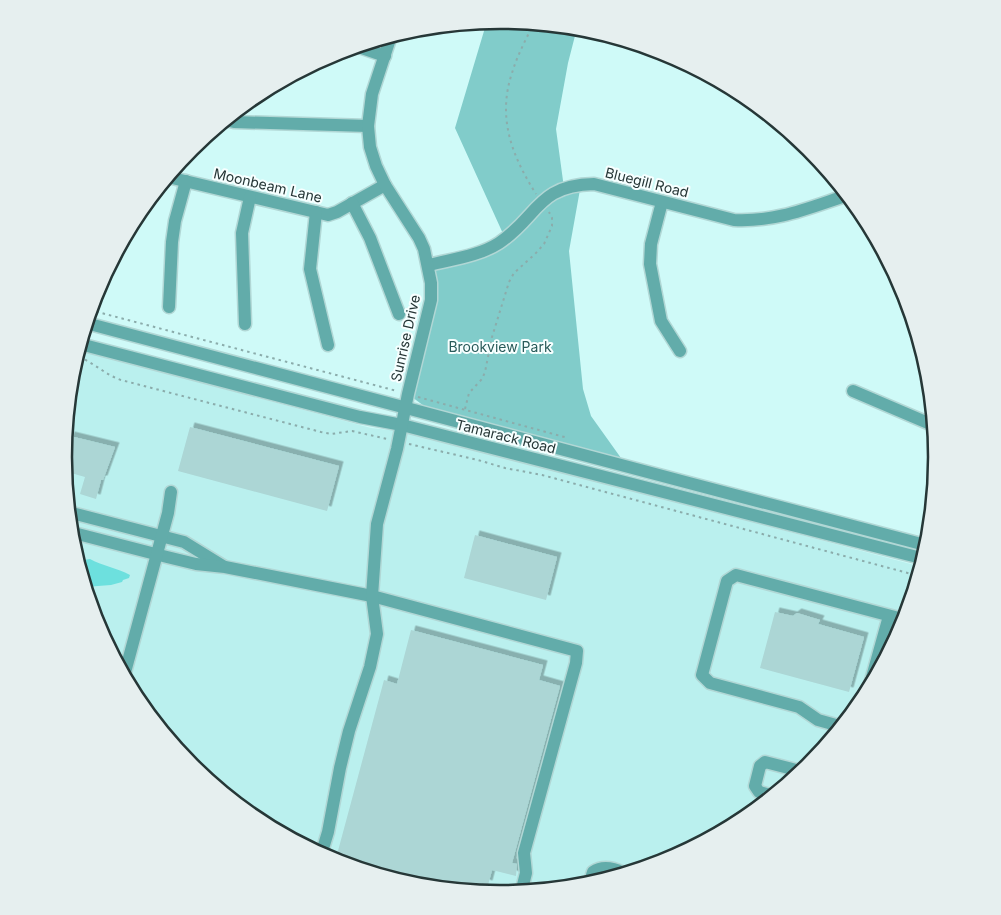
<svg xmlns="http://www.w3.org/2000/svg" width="1001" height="915" font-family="Inter,sans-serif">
  <defs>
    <filter id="shadow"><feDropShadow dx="4.5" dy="-4.5" stdDeviation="0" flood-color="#0004"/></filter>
  </defs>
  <rect width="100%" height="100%" fill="#cffaf8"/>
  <path fill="#baf0ee" d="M78 350 371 428 417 433 922 567 905 625 864 701 810 767 743 821 668 862 586 887 500 895 415 887 333 862 257 821 191 767 137 700 96 625 71 543 63 457 71 372Z"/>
  <path fill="#81ccca" d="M501 20 577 28 568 63 556 129 564 188 581 184 569 251 583 389 591 416 621 458 424 406 408 394 428 315 429 265 505 238 455 128 487 21Z"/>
  <path fill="#6de0de" d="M90 559C103 566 117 568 130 575L129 578 123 580 122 582 111 585 85 587 77 561Z"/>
  <g fill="#acd6d5" filter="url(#shadow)">
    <path d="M190 427 339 466 327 511 178 471Z"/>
    <path d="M70 436 115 447 103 480H101L96 499 80 494 85 477 64 471V446L67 447Z"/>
    <path d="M475 535 557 557 546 600 464 578Z"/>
    <path d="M775 612 793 616 797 613 820 620 818 624 864 637 849 692 760 668Z"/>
    <path d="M411 630 543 665 539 680 560 686 512 863 517 864 516 876 492 870 488 885 482 883 479 893 415 887 335 862 384 680 397 684Z"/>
  </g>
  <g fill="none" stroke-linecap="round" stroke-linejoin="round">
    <g stroke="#b1d7d5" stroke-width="15">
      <g id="minor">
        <path d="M356 46 385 56"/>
        <path d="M226 120 234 122 368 126"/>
        <path d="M168 177 328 215 337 212 385 185"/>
        <path d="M662 202 651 244 650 264 661 321 680 351"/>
        <path d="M352 203 370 238 399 314"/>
        <path d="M316 212 310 269 328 345"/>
        <path d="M429 265C452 259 479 256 499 243 538 217 537 185 594 184L734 220C777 222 808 208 848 195"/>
        <path d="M169 307 172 242 175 221 186 181"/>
        <path d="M86 323 689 483 929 546"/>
        <path d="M245 324 242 233 250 197"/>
        <path d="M80 344 360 417 402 425 925 559"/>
        <path d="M853 391 935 426"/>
        <path d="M68 512 184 542 223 566"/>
        <path d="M70 532 167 557 196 564 225 567 372 596 577 651 576 663 524 853 526 873 521 893"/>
        <path d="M124 676 168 513 171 492"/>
        <path d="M867 695 889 616"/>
        <path d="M843 727 818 720 799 707 710 683 702 675 727 581 736 575 895 617 904 626"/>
        <path d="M774 796 759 792 755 786 760 766 765 762 804 772"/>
        <path d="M321 855 328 832 340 768 349 731 370 667 377 634 372 596 377 524 397 449 408 394 431 300V283L424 249 419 238 385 185 376 166 370 147 368 126 372 94 391 36"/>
        <path d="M589 885 593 872C603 865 616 868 626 875"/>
      </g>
    </g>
    <g stroke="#8bacab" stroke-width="2" stroke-dasharray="2.5 4" stroke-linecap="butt">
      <path d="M534 23C526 39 517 56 512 73 497 118 512 156 536 194"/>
      <path d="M90 310 397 391"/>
      <path d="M79 357C94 363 106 375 121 380L321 432 331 434 352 431 387 439"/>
      <path d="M418 397 568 438"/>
      <path d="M465 409 469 393 482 379 485 372 492 337 509 282 514 273 535 254 544 244 552 226V218L549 212"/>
      <path d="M409 444 478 460 505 468 542 475 919 576"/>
    </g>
    <use href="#minor" stroke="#62acaa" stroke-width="12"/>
  </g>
  <g text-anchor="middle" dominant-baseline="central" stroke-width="4" stroke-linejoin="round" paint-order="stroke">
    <g font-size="14" fill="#263737" stroke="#f7ffff">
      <text transform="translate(647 182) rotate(14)">Bluegill Road</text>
      <text transform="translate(268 185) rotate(13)">Moonbeam Lane</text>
      <text transform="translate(405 338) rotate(-77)">Sunrise Drive</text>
      <text transform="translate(506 436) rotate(14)">Tamarack Road</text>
    </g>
    <g font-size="14" fill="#295b5a" stroke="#f7ffff">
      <text x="500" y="346">Brookview Park</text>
    </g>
  </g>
  <path d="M0 0H1001V915H0ZM72 457a428 428 0 1 1 856 0a428 428 0 1 1-856 0Z" fill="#e6efef" fill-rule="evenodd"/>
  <path fill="none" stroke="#263737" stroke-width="2.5" d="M72 457a428 428 0 1 1 856 0a428 428 0 1 1-856 0Z"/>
</svg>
